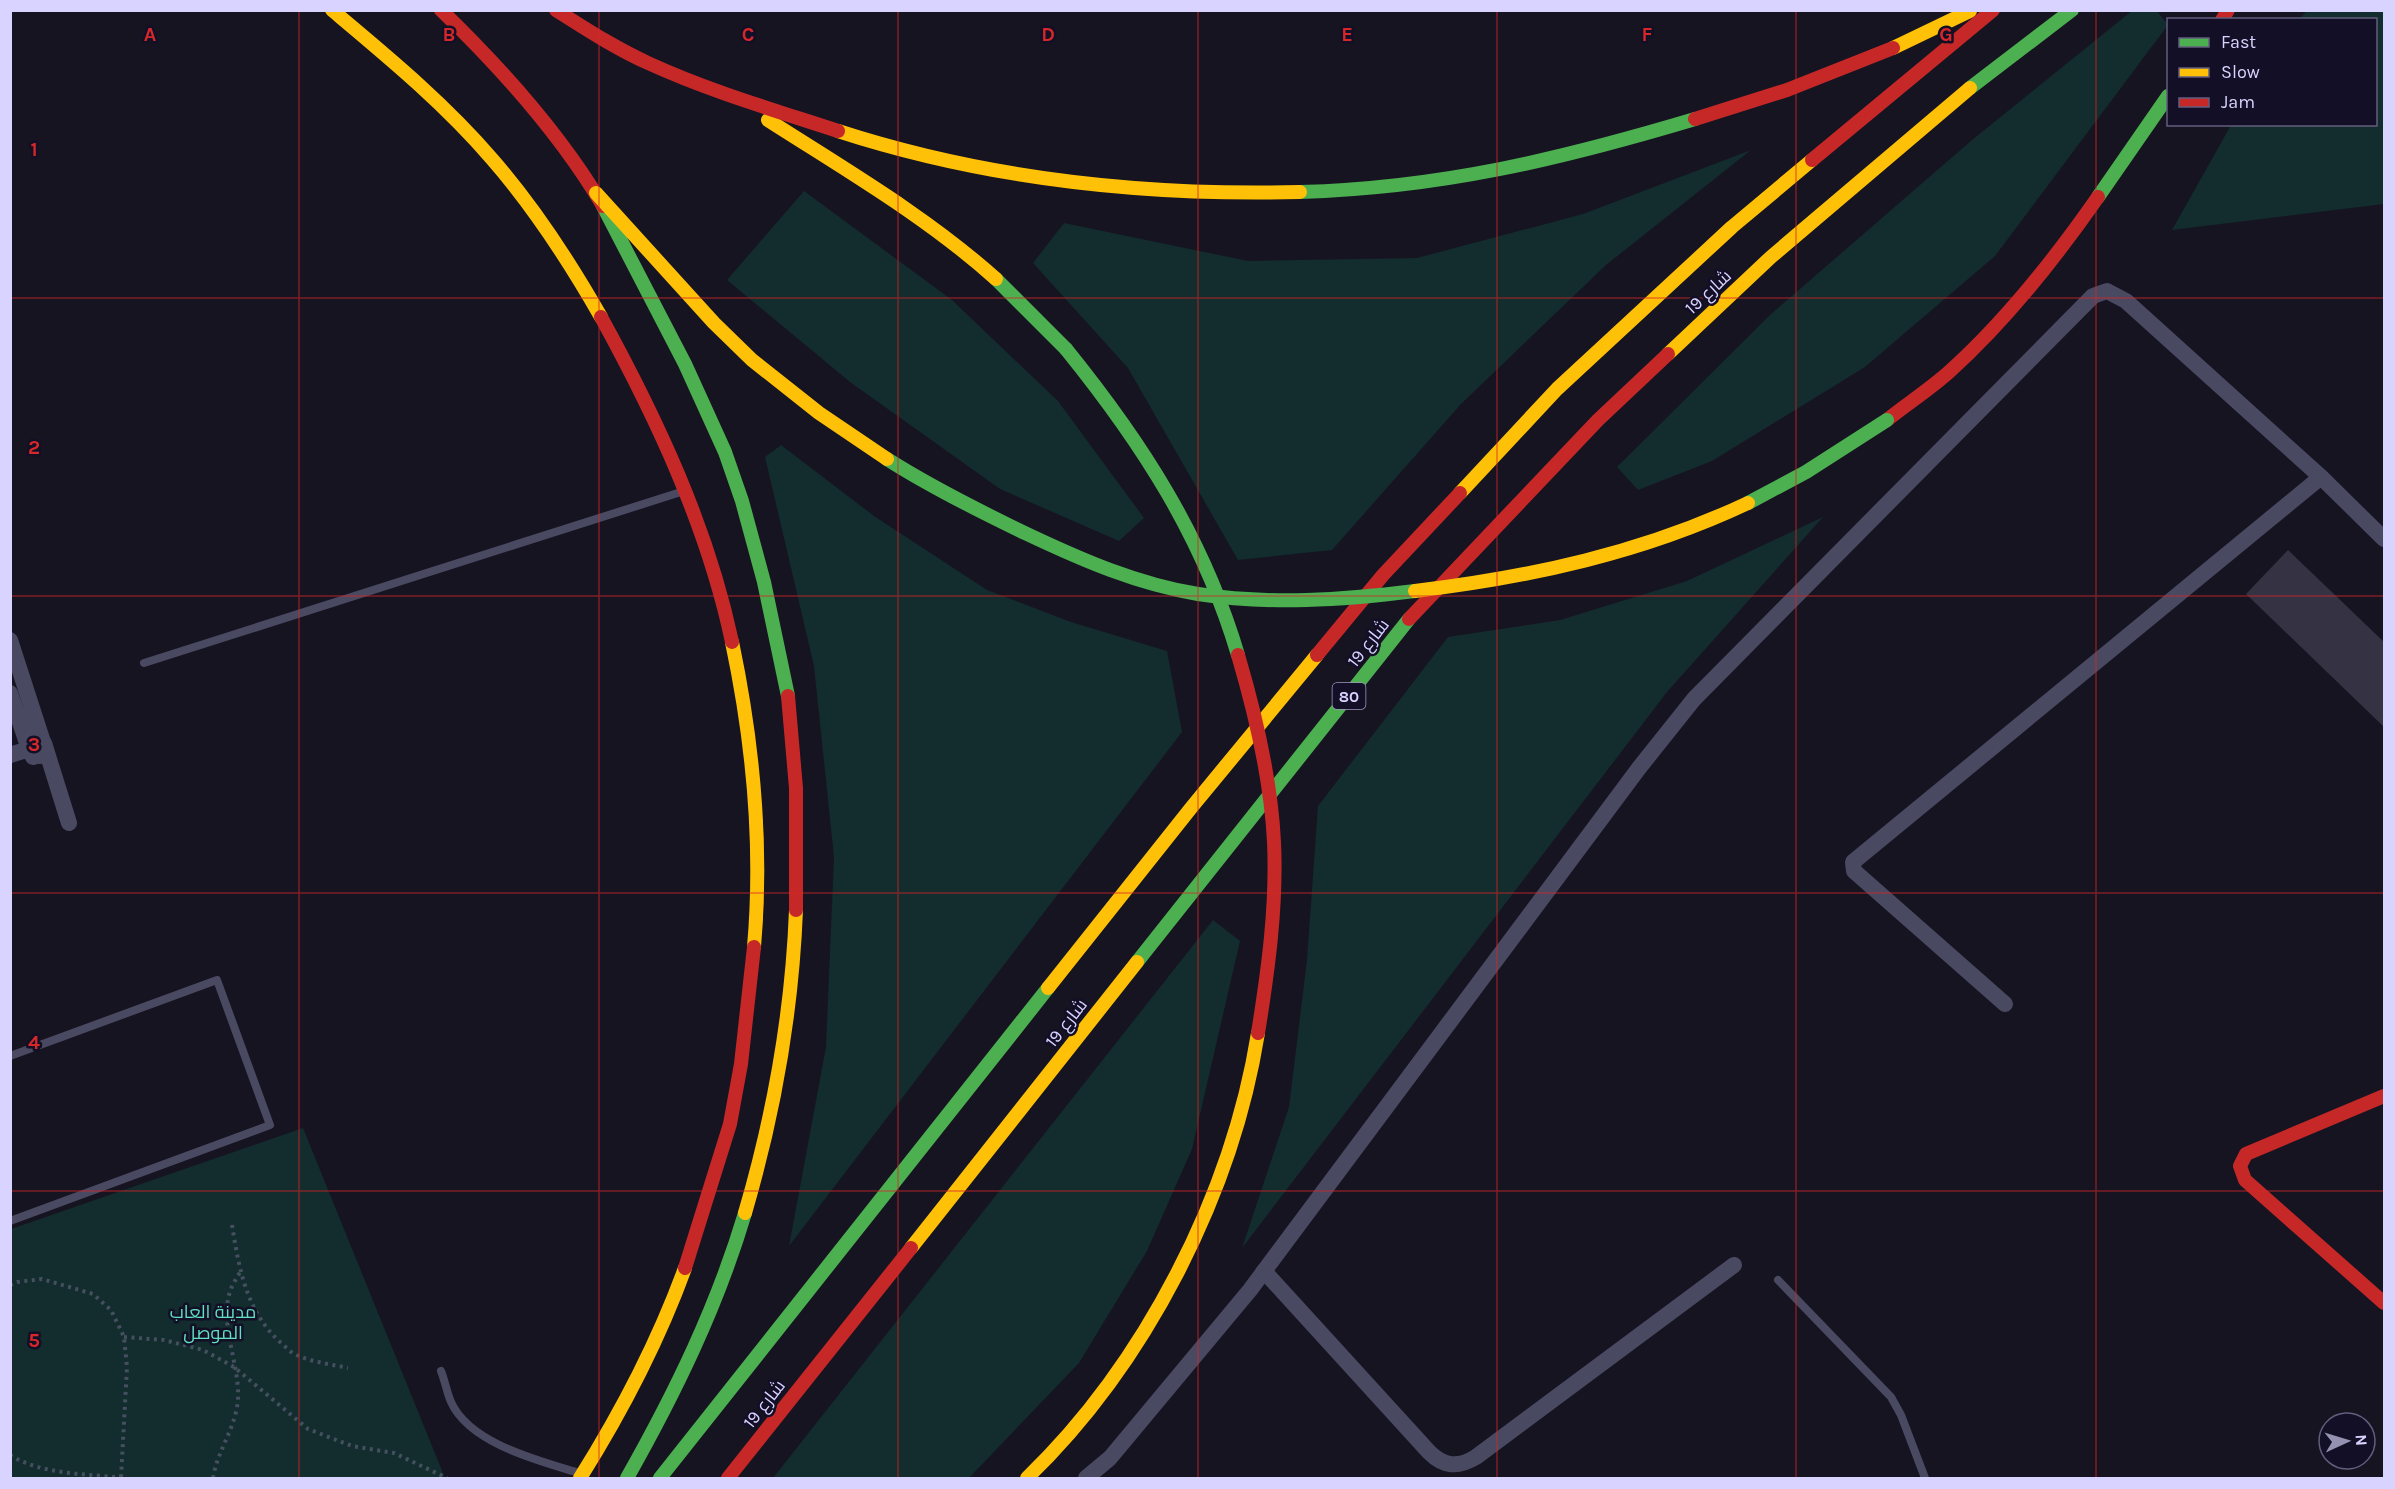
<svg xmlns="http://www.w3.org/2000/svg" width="2395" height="1489" font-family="Karla,Cairo,sans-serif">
  <rect width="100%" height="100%" fill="#161421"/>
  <g fill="#132c2d">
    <path d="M2133 10 2157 11 2168 25 1995 256 1865 367 1712 461 1638 490 1617 467 1771 314 1972 140Z"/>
    <path d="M2307 11H2384V204L2172 230 2231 125 2376 124V20L2299 19Z"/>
    <path d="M1751 150 1606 265 1461 404 1332 550 1238 560 1128 368 1033 263 1064 223 1248 261 1417 258 1583 214Z"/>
    <path d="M804 191 952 300 1058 401 1144 518 1119 541 1000 489 850 382 727 280Z"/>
    <path d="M781 445 874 516 987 590 1071 622 1167 651 1182 732 789 1246 826 1047 834 857 814 666 765 457Z"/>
    <path d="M1823 517 1667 692 1242 1248 1289 1107 1307 960 1318 806 1448 637 1560 620 1687 581Z"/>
    <path d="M1213 920 1240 941 1192 1149 1147 1251 1079 1363 969 1478H773Z"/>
    <path d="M303 1128 445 1478H11V1229Z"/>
  </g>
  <path fill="#343243" d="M2288 550 2384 642V727L2246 594Z"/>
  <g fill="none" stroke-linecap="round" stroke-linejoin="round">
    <g stroke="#44505f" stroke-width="4" stroke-dasharray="3 4.5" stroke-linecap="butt">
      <path d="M232 1225C239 1268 246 1311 280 1342 285 1346 289 1351 294 1354 311 1362 330 1364 348 1368"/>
      <path d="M10 1285 17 1282 42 1279 93 1294 111 1310 124 1337 127 1367 121 1478"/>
      <path d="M124 1337 164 1340 203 1350 234 1367 308 1429 352 1446 394 1453 447 1478"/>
      <path d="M10 1455C42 1475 88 1474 125 1478"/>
      <path d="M213 1478C217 1451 236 1428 238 1399 240 1365 218 1321 231 1289 233 1283 237 1278 240 1272"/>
    </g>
    <g stroke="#4a4962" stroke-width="8">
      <path d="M144 663 684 491"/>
      <path d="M10 1056 217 980 270 1125 10 1221"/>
      <path d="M1778 1280 1891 1397 1901 1415 1925 1478"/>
      <path d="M441 1371C445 1381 447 1393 451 1402 470 1444 540 1461 579 1473"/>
    </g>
    <g stroke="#4a4962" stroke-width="16">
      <path d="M10 640 43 742V752L40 756 34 755 29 749 10 693"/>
      <path d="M44 743 69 823"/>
      <path d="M10 755 29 749 33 757"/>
      <path d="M2005 1004 1854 871 1853 862 2321 477"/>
      <path d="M1264 1271 1429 1452C1444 1467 1458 1468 1476 1457L1734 1265"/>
      <path d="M1086 1478 1110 1458 1250 1290 1639 768 1694 699 2093 296 2107 291 2126 301 2321 477 2384 539"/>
    </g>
    <g stroke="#4caf50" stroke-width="14">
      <path d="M1970 88 2072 10"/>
      <path d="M1300 192C1441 188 1561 159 1695 119"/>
      <path d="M2098 197 2168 96"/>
      <path d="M603 206 685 364 725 452 742 501 764 582 788 696"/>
      <path d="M996 279 1066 349"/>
      <path d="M1137 962 1409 619"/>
      <path d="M627 1478C675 1393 717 1307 745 1213"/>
      <path d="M660 1478 1048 988"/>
    </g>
    <g stroke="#ffc107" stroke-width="14">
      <path d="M332 10C388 57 445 104 492 159 534 207 569 261 601 317"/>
      <path d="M1893 48 1970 11"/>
      <path d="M768 120C846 170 927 217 996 279"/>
      <path d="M838 131C986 179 1145 196 1300 192"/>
      <path d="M1668 354 1771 257 1970 88"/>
      <path d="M1460 493 1557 389 1732 227 1812 160"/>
      <path d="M732 642C753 742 763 845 754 947"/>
      <path d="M1048 988 1191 808 1317 655"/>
      <path d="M745 1213C774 1114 792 1013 796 910"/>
      <path d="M911 1248 1137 962"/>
      <path d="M580 1478C622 1411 658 1342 685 1268"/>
    </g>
    <g stroke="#c62828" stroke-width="14">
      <path d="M441 10C500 67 561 135 603 206"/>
      <path d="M556 10C586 29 615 48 648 63 709 91 774 110 838 131"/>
      <path d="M2222 20 2228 10"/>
      <path d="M1695 119 1787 90 1893 48"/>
      <path d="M1812 160 1993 10"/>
      <path d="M601 317C657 419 708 528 732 642"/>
      <path d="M1887 420C1907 404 1930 389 1949 372 2006 321 2054 260 2098 197"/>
      <path d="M1409 619 1598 420 1668 354"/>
      <path d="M1317 655 1383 575 1460 493"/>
      <path d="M788 696 796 788V910"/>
      <path d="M2384 1096 2246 1154 2240 1166 2245 1180 2384 1303"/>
      <path d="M685 1268 730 1124 741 1064 754 947"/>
      <path d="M728 1478 911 1248"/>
    </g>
    <g stroke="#4caf50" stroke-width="14">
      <path d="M1066 349C1142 443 1203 537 1238 655"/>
      <path d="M887 459C931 487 979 511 1027 534 1082 560 1137 584 1198 594 1270 605 1343 600 1415 591"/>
      <path d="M1748 503 1806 472 1887 420"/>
    </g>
    <g stroke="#ffc107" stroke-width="14">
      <path d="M596 193 714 323 752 360 819 413 887 459"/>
      <path d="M1415 591C1531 577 1642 553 1748 503"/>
      <path d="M1027 1478C1145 1364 1232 1195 1258 1033"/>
    </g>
    <path stroke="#c62828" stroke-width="14" d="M1238 655C1256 716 1271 779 1274 842 1277 906 1268 971 1258 1033"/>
  </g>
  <path fill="none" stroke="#d62828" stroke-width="1.5" stroke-opacity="0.55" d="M299 10V1478M599 10V1478M898 10V1478M1198 10V1478M1497 10V1478M1796 10V1478M2096 10V1478M10 298H2384M10 596H2384M10 893H2384M10 1191H2384"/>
  <g text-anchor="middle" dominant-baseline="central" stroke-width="5" stroke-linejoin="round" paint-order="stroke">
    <rect fill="#130f26" stroke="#9e99be" stroke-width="1.5" x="1332.5" y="683" width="33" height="26" rx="4.5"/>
    <g font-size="16" font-weight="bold" fill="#d9d4ff">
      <text x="1349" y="696">80</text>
    </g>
    <g font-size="18" fill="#d9d4ff" stroke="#130f26">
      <text transform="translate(1708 292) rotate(-43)">شارع 19</text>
      <text transform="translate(1368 643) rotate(-52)">شارع 19</text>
      <text transform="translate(1066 1023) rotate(-52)">شارع 19</text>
      <text transform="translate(764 1404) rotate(-52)">شارع 19</text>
    </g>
    <g font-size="18" fill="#5fe0c0" stroke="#130f26">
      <text x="213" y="1312">مدينة العاب<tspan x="213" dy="21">الموصل</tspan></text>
    </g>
  </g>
  <g font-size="20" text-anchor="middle" font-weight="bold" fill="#d62828" stroke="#130f26" stroke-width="5" stroke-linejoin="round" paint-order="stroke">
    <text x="150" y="41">A</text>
    <text x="449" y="41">B</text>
    <text x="748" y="41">C</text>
    <text x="1048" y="41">D</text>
    <text x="1347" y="41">E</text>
    <text x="1647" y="41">F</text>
    <text x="1946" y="41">G</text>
    <text x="34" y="156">1</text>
    <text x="34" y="454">2</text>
    <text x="34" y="751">3</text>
    <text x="34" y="1049">4</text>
    <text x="34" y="1347">5</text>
  </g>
  <rect width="2395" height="1489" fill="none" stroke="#d9d4ff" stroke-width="24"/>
  <rect x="2167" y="18" width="210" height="108" fill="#130f26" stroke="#625e7d" stroke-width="1.5"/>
  <rect x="2179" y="38" width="30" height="9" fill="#4caf50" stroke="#625e7d" stroke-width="1.5"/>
  <text x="2221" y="48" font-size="18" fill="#d9d4ff">Fast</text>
  <rect x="2179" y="68" width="30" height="9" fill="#ffc107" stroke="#625e7d" stroke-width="1.5"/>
  <text x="2221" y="78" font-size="18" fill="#d9d4ff">Slow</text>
  <rect x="2179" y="98" width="30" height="9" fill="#c62828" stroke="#625e7d" stroke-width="1.5"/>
  <text x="2221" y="108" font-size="18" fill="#d9d4ff">Jam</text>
  <g transform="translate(2347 1441) rotate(86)"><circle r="28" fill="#130f26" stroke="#625e7d" stroke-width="1.5"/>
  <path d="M0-4.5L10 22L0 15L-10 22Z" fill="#9591b1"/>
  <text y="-9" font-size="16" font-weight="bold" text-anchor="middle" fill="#d9d4ff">N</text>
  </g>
</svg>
